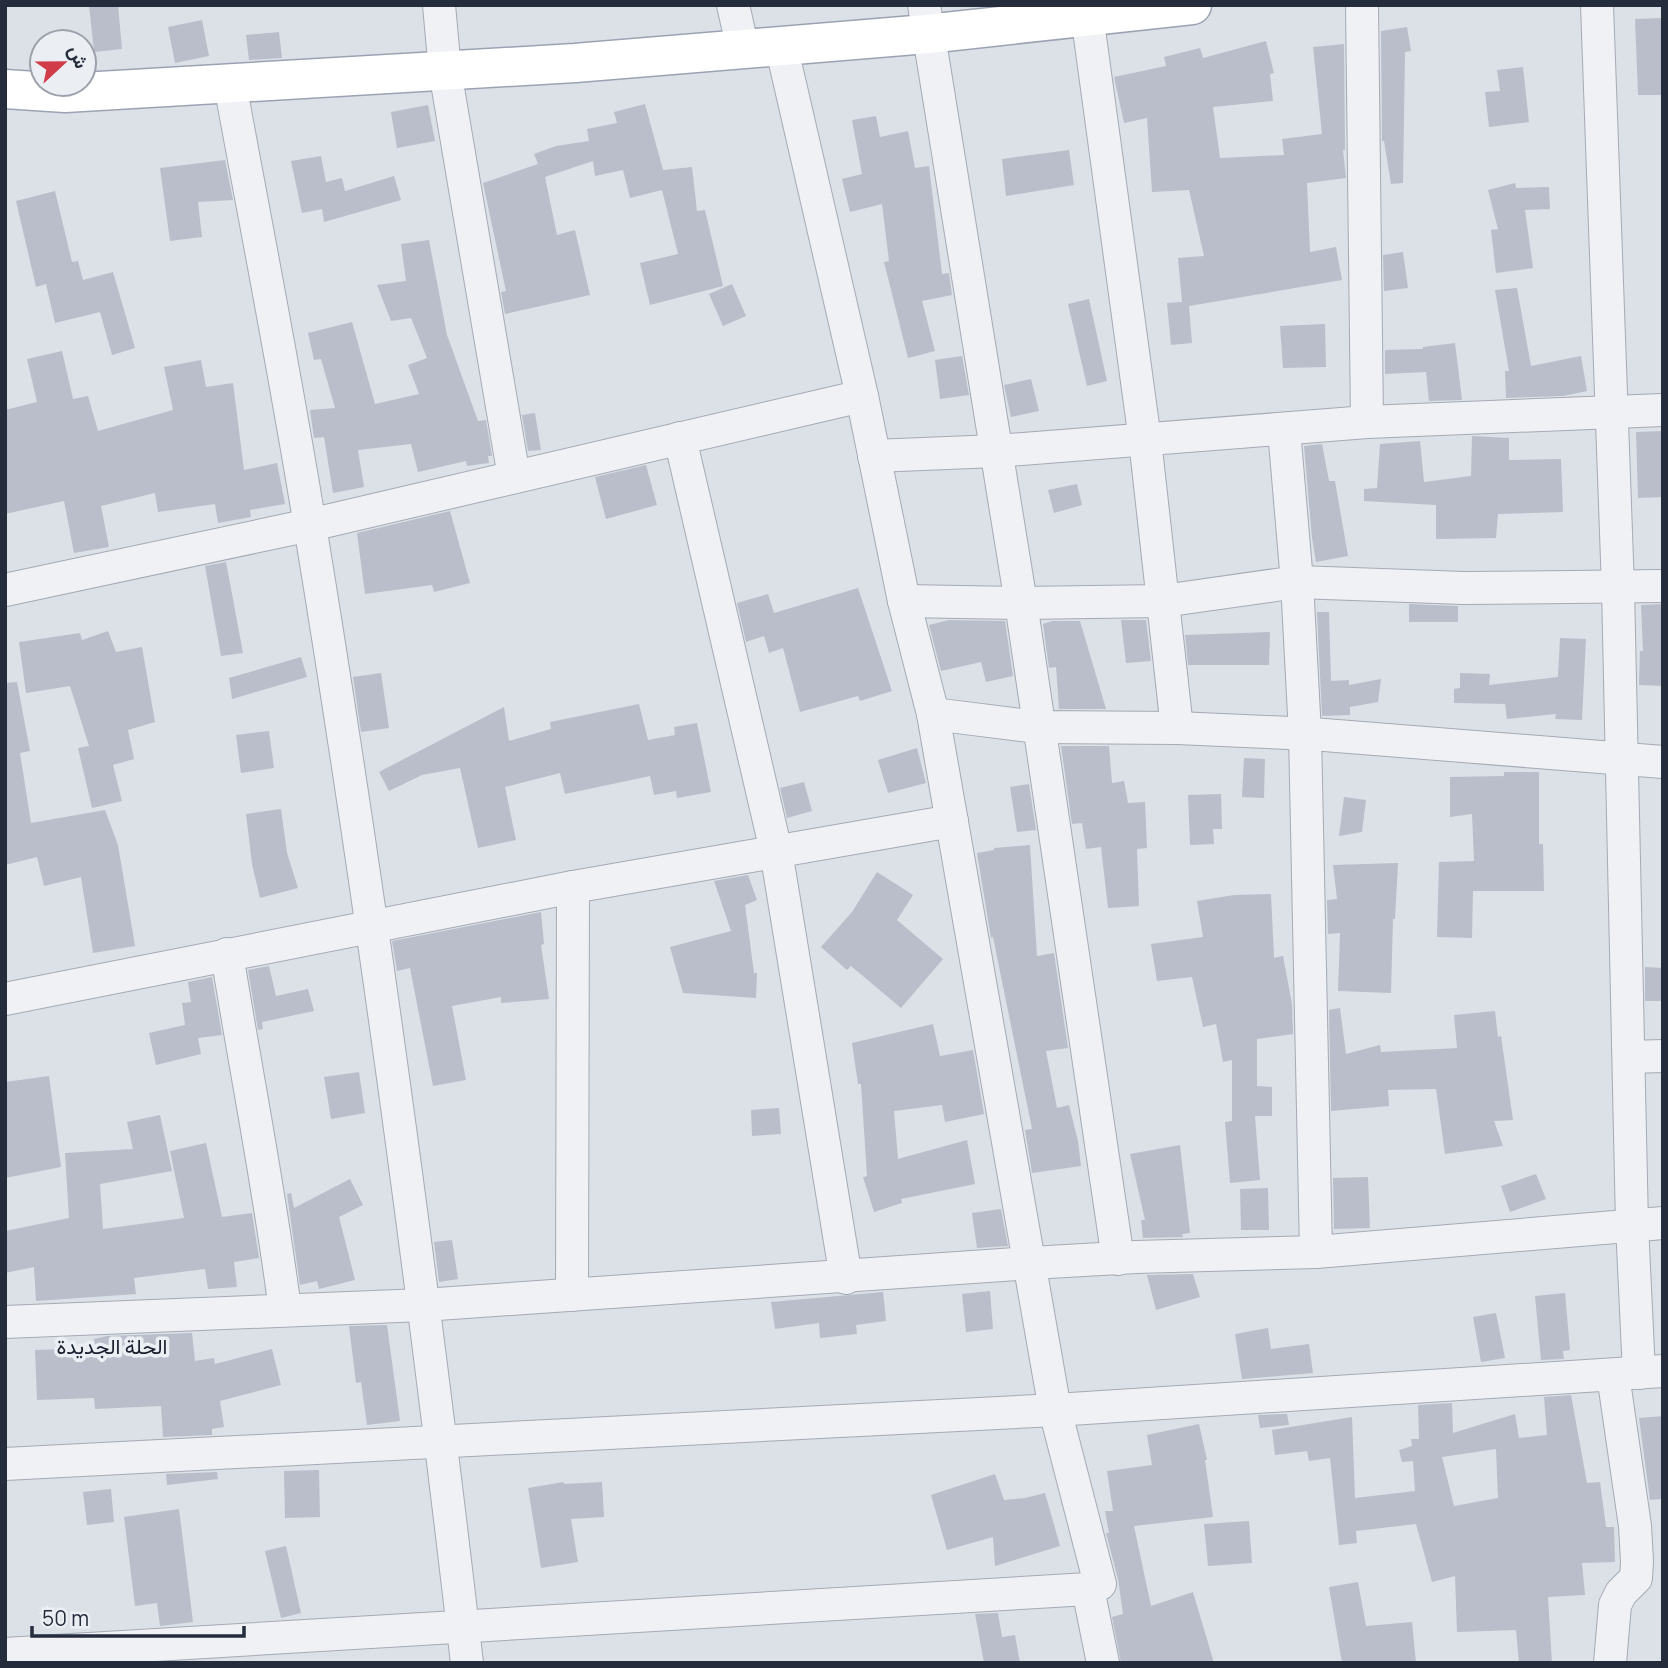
<svg xmlns="http://www.w3.org/2000/svg" width="1668" height="1668" font-family="Manrope,Vazirmatn,sans-serif">
  <rect width="100%" height="100%" fill="#dce0e7"/>
  <g fill="#b9beca" fill-rule="evenodd">
    <path d="M89 5H118L122 49 94 52Z"/>
    <path d="M1663 18V95H1638L1635 19Z"/>
    <path d="M202 20 209 56 175 63 168 27Z"/>
    <path d="M1407 27 1411 51 1405 52 1403 183 1391 184 1384 141H1382L1381 31Z"/>
    <path d="M279 32 282 58 249 60 246 35Z"/>
    <path d="M1266 41 1274 73 1270 74 1273 101 1213 107 1220 158 1284 155 1282 139 1322 134 1313 47 1344 44 1345 150H1343L1346 178 1307 183 1310 252 1336 247 1342 280 1189 306 1192 343 1171 345 1167 303 1182 302 1178 258 1204 256 1189 190 1152 192 1147 118 1124 123 1114 77 1166 66 1164 57 1200 48 1203 58Z"/>
    <path d="M1523 67 1529 122 1489 127 1485 92 1500 91 1497 70Z"/>
    <path d="M645 104 663 170 692 167 697 211 705 210 723 286 650 305 640 263 678 254 662 190 630 198 623 170 595 176 593 161 545 177 557 235 575 230 590 295 505 314 501 292 506 291 483 183 538 164 534 154 556 146 589 141 587 129 617 123 614 112Z"/>
    <path d="M428 105 435 141 397 148 391 112Z"/>
    <path d="M876 116 880 137 908 131 915 168 929 166 942 274 949 273 952 295 922 301 935 351 908 358 884 262 889 261 882 204 850 212 842 179 862 174 852 120Z"/>
    <path d="M1069 150 1074 185 1006 196 1002 159Z"/>
    <path d="M321 156 326 182 342 178 345 191 394 176 401 200 324 222 322 209 302 213 291 161Z"/>
    <path d="M225 160 233 200 198 202 202 237 170 241 160 168Z"/>
    <path d="M1515 183 1516 188 1549 187 1550 209 1525 210 1533 268 1496 273 1491 230 1498 229 1488 190Z"/>
    <path d="M55 191 72 262 78 261 83 280 113 272 135 348 112 355 100 312 55 323 46 284 36 287 16 201Z"/>
    <path d="M429 240 447 335 478 421 486 420 492 456H488L489 463 467 466 466 461 418 472 411 444 358 450 364 487 333 493 324 437 314 438 310 410 335 408 321 359 314 360 308 333 352 322 375 404 419 394 408 365 427 358 411 318 391 321 377 285 406 281 401 244Z"/>
    <path d="M1403 252 1408 288 1384 291 1383 255Z"/>
    <path d="M732 284 746 316 723 326 709 294Z"/>
    <path d="M1517 288 1531 366 1581 356 1587 391 1563 396 1506 398 1505 371H1509L1495 290Z"/>
    <path d="M1089 299 1107 381 1087 386 1068 304Z"/>
    <path d="M1325 324 1326 367 1283 368 1280 326Z"/>
    <path d="M1455 343 1462 400 1429 401 1426 372 1385 374V350L1423 349V347Z"/>
    <path d="M62 351 73 399 88 396 98 431 173 410 164 367 201 360 206 387 233 383 244 470 277 463 285 504 250 510 251 517 218 523 215 504 158 512 155 493 101 506 109 547 74 553 64 501 5 514V410L37 402 27 359Z"/>
    <path d="M962 356 969 395 940 399 935 360Z"/>
    <path d="M1031 379 1039 411 1011 417 1004 385Z"/>
    <path d="M535 413 541 450 528 451 522 415Z"/>
    <path d="M1663 431V497L1638 498 1636 432Z"/>
    <path d="M1472 436 1509 438V460L1561 459 1563 512 1498 514 1496 538 1436 539V505L1364 501V489L1377 488 1380 444 1420 441 1424 482 1471 476Z"/>
    <path d="M1322 444 1329 481H1335L1348 556 1316 562 1312 538 1304 446Z"/>
    <path d="M646 465 657 505 606 519 595 477Z"/>
    <path d="M1077 484 1082 505 1054 513 1048 490Z"/>
    <path d="M450 511 470 583 434 592 432 585 365 594 357 533Z"/>
    <path d="M226 562 243 653 221 656 205 566Z"/>
    <path d="M858 588 892 691 860 701 858 696 800 712 783 648 769 653 764 636 746 642 737 603 768 594 774 613Z"/>
    <path d="M1409 604 1458 606V622H1409Z"/>
    <path d="M1663 604V686L1639 685 1640 651H1643L1641 605Z"/>
    <path d="M1317 612H1329L1331 681 1349 680V685L1381 679 1378 702 1350 707V715L1322 716Z"/>
    <path d="M949 620 1005 621 1013 676 986 682 981 662 941 671 929 625Z"/>
    <path d="M1121 620H1146L1151 661 1126 663Z"/>
    <path d="M1052 621H1080L1106 709H1059L1056 667 1049 668 1043 624Z"/>
    <path d="M108 631 116 652 142 647 155 722 128 730 134 759 113 765 122 801 92 808 78 748 89 746 70 686 26 693 19 642 80 633 82 640Z"/>
    <path d="M1270 632 1269 665H1188L1185 635Z"/>
    <path d="M1560 638 1586 639 1582 720 1555 719 1556 714 1507 719 1505 704 1454 703V689L1460 688V673L1490 674 1489 685 1558 677Z"/>
    <path d="M301 657 307 677 232 699 229 678Z"/>
    <path d="M381 673 389 728 361 732 353 677Z"/>
    <path d="M17 682 30 751 20 753 31 823 105 810 118 845 135 946 93 953 81 877 44 886 37 857 5 865V683Z"/>
    <path d="M639 704 648 740 675 735 674 727 697 723 711 792 677 798 676 791 654 795 650 776 565 794 560 773 505 787 516 840 478 848 460 768 422 775 389 791 379 772 504 707 509 741 551 729 550 722Z"/>
    <path d="M269 731 274 768 241 773 236 735Z"/>
    <path d="M1061 746H1109L1112 783 1124 781 1128 803 1145 802 1147 848 1137 849 1139 906 1108 908 1101 847 1086 849 1082 823 1072 824Z"/>
    <path d="M917 748 926 783 888 793 878 760Z"/>
    <path d="M1244 758 1265 759 1264 798 1242 797Z"/>
    <path d="M1504 772H1539V844H1543L1544 891H1473L1472 938 1437 937 1439 862 1474 861 1472 814 1450 817V777L1504 776Z"/>
    <path d="M804 782 812 811 787 818 780 788Z"/>
    <path d="M1029 784 1036 830 1017 832 1010 787Z"/>
    <path d="M1221 794 1222 829H1213L1214 844 1190 845 1188 795Z"/>
    <path d="M1344 797 1366 800 1362 832 1339 836Z"/>
    <path d="M281 809 287 853 298 888 260 898 252 864 246 814Z"/>
    <path d="M1030 845 1037 956 1054 953 1068 1048 1046 1051 1057 1108 1069 1105 1078 1141 1081 1166 1032 1173 1025 1130 1032 1129 993 937 991 938 977 853 994 850V848Z"/>
    <path d="M1398 863 1395 919H1393L1391 993 1338 991 1340 933 1328 934 1327 900 1337 899 1333 865Z"/>
    <path d="M877 872 913 895 897 920 943 959 901 1008 851 966 847 970 821 947 852 912Z"/>
    <path d="M748 875 757 900 745 905 754 973H757L756 998 683 993 670 947 731 931 714 881Z"/>
    <path d="M1271 894 1274 958 1283 956 1292 1004 1293 1034 1257 1039V1086L1272 1087V1116H1255L1260 1180 1230 1183 1225 1122 1232 1121V1060L1223 1062 1216 1024 1203 1027 1192 977 1157 981 1151 944 1203 937 1197 901 1234 895Z"/>
    <path d="M541 912 544 944 541 945 549 999 501 1003V997L452 1006 466 1080 433 1086 410 968 397 971 392 941Z"/>
    <path d="M269 966 276 996 308 989 314 1011 262 1022 263 1029 258 1030 248 970Z"/>
    <path d="M1645 967 1663 968V1001H1645Z"/>
    <path d="M212 977 222 1035 198 1038 201 1054 156 1065 149 1033 185 1025 182 1003 191 1002 188 982Z"/>
    <path d="M1340 1008 1346 1054 1380 1045 1381 1052 1457 1048 1454 1015 1495 1011 1498 1037 1501 1036 1513 1120 1494 1121 1503 1146 1445 1154 1436 1089 1388 1090 1389 1106 1331 1111 1329 1010Z"/>
    <path d="M933 1024 940 1056 973 1050 984 1114 945 1122 942 1105 894 1111 898 1159 967 1140 975 1184 901 1199 902 1203 874 1212 863 1177 867 1176 861 1084H858L852 1043Z"/>
    <path d="M359 1072 365 1113 331 1119 324 1077Z"/>
    <path d="M49 1076 61 1167 5 1178V1082Z"/>
    <path d="M779 1108 781 1134 752 1136 751 1110Z"/>
    <path d="M160 1115 172 1171 100 1184 103 1229 184 1218 170 1151 206 1143 222 1217 252 1213 259 1258 234 1262 237 1287 208 1289 205 1269 134 1278 136 1294 36 1301 34 1267 5 1273V1231L69 1218 65 1153 133 1149 127 1122Z"/>
    <path d="M1180 1145 1190 1233 1182 1234 1183 1237 1143 1238 1141 1220H1145L1130 1154Z"/>
    <path d="M1536 1174 1546 1199 1510 1212 1501 1186Z"/>
    <path d="M1368 1177 1370 1228 1334 1229 1333 1178Z"/>
    <path d="M350 1179 363 1205 339 1217 355 1280 319 1289 317 1281 300 1285 287 1194 291 1193 294 1208Z"/>
    <path d="M1268 1188 1269 1230H1241L1240 1189Z"/>
    <path d="M1001 1209 1008 1246 977 1248 972 1213Z"/>
    <path d="M452 1240 458 1279 439 1282 434 1242Z"/>
    <path d="M1193 1274 1200 1297 1156 1310 1147 1275Z"/>
    <path d="M990 1291 993 1329 966 1332 962 1294Z"/>
    <path d="M883 1292 886 1321 856 1325 857 1334 820 1338 819 1323 775 1329 771 1302Z"/>
    <path d="M1565 1293 1570 1350 1563 1351 1564 1359 1541 1360 1535 1296Z"/>
    <path d="M1496 1313 1505 1358 1481 1362 1473 1317Z"/>
    <path d="M387 1325 400 1421 367 1425 361 1382 356 1383 349 1326Z"/>
    <path d="M1268 1328 1271 1349 1309 1344 1313 1373 1242 1379 1235 1334Z"/>
    <path d="M192 1333 195 1361 214 1358 215 1364 272 1349 281 1385 220 1401 224 1427 212 1429V1435L163 1437 161 1406 95 1409 94 1398 37 1400 35 1350 96 1348 94 1339 107 1336Z"/>
    <path d="M1571 1395 1587 1483 1600 1482 1606 1527H1614L1615 1562 1582 1563 1585 1595 1548 1597 1552 1663H1519L1516 1630 1457 1632 1455 1576 1432 1582 1416 1524 1356 1531 1357 1543 1339 1545 1330 1458 1309 1461 1307 1451 1275 1455 1272 1430 1352 1417 1355 1498 1415 1491 1413 1461 1402 1462 1399 1450 1412 1446 1411 1439H1419L1418 1405 1452 1403 1453 1433 1515 1414 1519 1438 1547 1435 1544 1397ZM1496 1449 1498 1498 1454 1506 1442 1457Z"/>
    <path d="M1287 1414 1289 1425 1260 1428 1258 1415Z"/>
    <path d="M1663 1416V1499L1650 1500 1639 1418Z"/>
    <path d="M1199 1424 1207 1460H1205L1213 1517 1134 1526 1151 1606 1193 1592 1214 1663H1121L1112 1617 1123 1614 1118 1579 1106 1533H1109L1105 1511H1113L1107 1471 1152 1465 1147 1435Z"/>
    <path d="M319 1470 320 1517 285 1518 284 1471Z"/>
    <path d="M217 1472 218 1479 167 1485 166 1474Z"/>
    <path d="M995 1474 1004 1500 1025 1498 1045 1493 1060 1546 995 1566 993 1537 947 1550 931 1495Z"/>
    <path d="M564 1482V1484L602 1482 604 1517 571 1519 578 1562 541 1568 528 1488Z"/>
    <path d="M111 1489 114 1522 87 1525 83 1492Z"/>
    <path d="M179 1509 193 1622 160 1626 157 1603 135 1606 124 1517Z"/>
    <path d="M1249 1521 1252 1563 1208 1566 1204 1524Z"/>
    <path d="M286 1546 301 1613 281 1618 265 1551Z"/>
    <path d="M1358 1582 1366 1626 1412 1622 1416 1663H1342L1329 1587Z"/>
    <path d="M998 1613 1002 1637 1015 1635 1020 1663H984L975 1614Z"/>
  </g>
  <g fill="none" stroke-linecap="round" stroke-linejoin="round">
    <g stroke="#a5aab4" stroke-width="34">
      <g id="minor">
        <path d="M439 5 445 71 514 477"/>
        <path d="M733 5 743 49"/>
        <path d="M924 5 1021 603 1118 1259"/>
        <path d="M1362 5 1367 422"/>
        <path d="M1597 5 1618 588 1632 1225 1639 1373"/>
        <path d="M1087 15 1145 440 1177 728"/>
        <path d="M781 45 862 396 904 601 933 714 1055 1410 1100 1584 1088 1589 1103 1663"/>
        <path d="M230 84C257 231 286 378 310 526 372 903 423 1283 467 1663"/>
        <path d="M1284 430 1297 582 1305 734 1316 1252"/>
        <path d="M680 438 776 851 846 1278"/>
        <path d="M874 456 996 451 1367 422 1663 410"/>
        <path d="M5 590 310 525 862 396"/>
        <path d="M904 601 1021 603 1163 601 1297 582 1464 588 1663 586"/>
        <path d="M933 714 1038 727 1177 728 1312 734 1663 762"/>
        <path d="M227 954C246 1073 270 1191 285 1310"/>
        <path d="M5 999 573 887 952 821"/>
        <path d="M1629 1057 1663 1056"/>
        <path d="M572 1295 573 887"/>
        <path d="M5 1322 423 1305 1031 1263 1136 1257 1316 1252 1663 1223"/>
        <path d="M5 1464 1055 1410 1663 1371"/>
        <path d="M5 1654 1088 1589"/>
        <path d="M1610 1663 1615 1605 1621 1593 1636 1578 1637 1561 1635 1526 1613 1375"/>
      </g>
    </g>
    <g stroke="#9ba3b3" stroke-width="41">
      <path id="major" d="M5 89 65 93 575 63 927 34 1192 5"/>
    </g>
    <use href="#minor" stroke="#eff1f5" stroke-width="32"/>
    <use href="#major" stroke="#fff" stroke-width="38"/>
  </g>
  <g text-anchor="middle" dominant-baseline="central" stroke-width="7" stroke-linejoin="round" paint-order="stroke">
    <g font-size="21" fill="#181e2e" stroke="#ebeff4">
      <text x="112" y="1346">الحلة الجديدة</text>
    </g>
  </g>
  <rect width="1668" height="1668" fill="none" stroke="#252d3d" stroke-width="14"/>
  <g transform="translate(63 63) rotate(68)"><circle r="33" fill="#ebeff4" stroke="#9ca1ab" stroke-width="2"/>
  <path d="M0-5L12 26L0 18L-12 26Z" fill="#d13c49"/>
  <text y="-10" font-size="19" font-weight="bold" text-anchor="middle" fill="#252d3d">ش</text>
  </g>
  <path d="M32 1626v10h212v-10" fill="none" stroke="#252d3d" stroke-width="3.5"/>
  <text x="42" y="1626" font-size="21" fill="#252d3d" stroke="#ebeff4" stroke-width="5" paint-order="stroke">50 m</text>
</svg>
